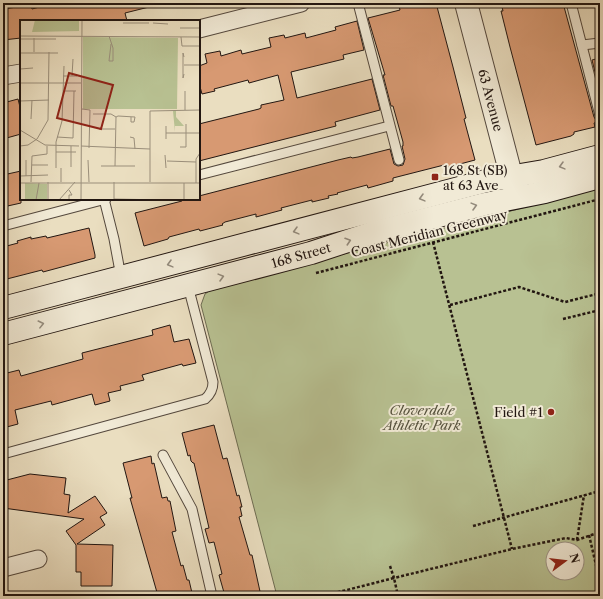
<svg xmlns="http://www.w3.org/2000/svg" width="603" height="599" font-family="'Libre Caslon Text',serif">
  <rect width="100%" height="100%" fill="#eadec0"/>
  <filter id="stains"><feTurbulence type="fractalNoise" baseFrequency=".005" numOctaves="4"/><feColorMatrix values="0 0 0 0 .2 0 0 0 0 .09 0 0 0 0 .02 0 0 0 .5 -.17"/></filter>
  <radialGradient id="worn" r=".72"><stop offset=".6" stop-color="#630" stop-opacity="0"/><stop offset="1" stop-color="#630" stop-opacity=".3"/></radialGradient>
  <path fill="#b8c192" stroke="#6d6c52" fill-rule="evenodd" d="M600 188V596H277L201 305 205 294 215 287ZM553 549H577V573H553Z"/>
  <g fill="#d79972" stroke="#221611">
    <path d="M54 3H148L149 7 125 13 127 21H21V38L3 40V9L31 5 32 9Z"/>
    <path d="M409 3H436L453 67 466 118 464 119 475 160 445 168 444 165 393 178V181L368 188 367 185 337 193 338 194 328 196 329 198 312 202V200L281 208 282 210 256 217V214L225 222 222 224 223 225 200 231 199 229 169 237 168 239 144 246 135 213 182 201 181 199H199V196L338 160 351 157 352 158 358 157 390 149 394 164 398 166 403 165 405 159 402 146H403V142L393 106H391L383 75H385L368 18 400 10 399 6Z"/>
    <path d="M501 3H563L594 117 596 120 600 122 594 123 595 127 574 132V134L571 136 536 145 510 47 501 11H503Z"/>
    <path d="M357 21 364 50 343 55 344 59 291 72 297 98 372 79 380 110 335 122 336 126 199 161V124L259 109 261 108V105L284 100 278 75 249 83 248 80 214 89 215 91 202 94 199 83V66L207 63 205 54 220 51 221 56 241 50 242 54 271 47 269 38 284 35 285 38 305 33 306 38 336 30 335 27Z"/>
    <path d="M600 58V92L592 60Z"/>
    <path d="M18 99 21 111V134L3 139V112H6L3 103Z"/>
    <path d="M21 171V203L3 207V175Z"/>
    <path d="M89 228 95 255V258L43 272 42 270 3 280V247L18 243 17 241 31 237V239L46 236 47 238Z"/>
    <path d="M170 325 174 342 189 339 196 363 183 366 182 364 142 375 144 380 120 386 121 390 108 393 110 401 95 405 92 394 52 405 51 401 15 410 18 424 3 428V374L19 370 21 376 83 359 82 353 153 335 152 330Z"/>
    <path d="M214 425 223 459 227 458 237 496 239 495 242 507H240L242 516 239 517 250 555H252L261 596H225L219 575 222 574 214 542 209 543 205 529 209 528 194 463H193L191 461 190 455 188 456 182 433Z"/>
    <path d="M151 456 152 464 154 463 162 498 167 497 168 501H170L176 531 172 532 181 566 183 565 187 580H189L192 593 183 596H158L130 498H132L123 463Z"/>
    <path d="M30 474 66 478 64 494 70 495 68 513 95 496 107 513 100 517 105 525 77 544 113 545 112 586H81V572H76V545L66 531 84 519 3 508V481Z"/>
  </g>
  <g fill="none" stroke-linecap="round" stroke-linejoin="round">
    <g stroke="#54483d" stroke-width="11">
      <g id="service">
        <path d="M358 3 399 160"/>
        <path d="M571 3 600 116"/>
        <path d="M582 45 600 43"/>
        <path d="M199 175 389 126"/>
        <path d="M104 199 114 239 121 277"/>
        <path d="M3 226 106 199"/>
        <path d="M3 454 205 399C211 394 213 389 213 382L188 286"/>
        <path d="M163 455 192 509 212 596"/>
      </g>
    </g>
    <g stroke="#54483d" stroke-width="19">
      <g id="minor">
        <path d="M199 29 301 3"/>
        <path d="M3 76 21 73"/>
        <path d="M3 568 38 559"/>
      </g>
    </g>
    <g stroke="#54483d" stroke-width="24">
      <path id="tertiary" d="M466 3 516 194"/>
    </g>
    <g stroke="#221611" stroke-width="24">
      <g id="secondary">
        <path d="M3 308 486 181 544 171 600 156"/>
        <path d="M3 334 311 253 372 233 485 204 545 192 600 177"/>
      </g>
    </g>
    <g stroke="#221611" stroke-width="2.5" stroke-dasharray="3 2" stroke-linecap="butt">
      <path d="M433 242 512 549"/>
      <path d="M316 273 600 199"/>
      <path d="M450 305 519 287 565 302 597 294 600 309"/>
      <path d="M563 319 600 310"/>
      <path d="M473 526 600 491"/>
      <path d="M589 535 600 582"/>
      <path d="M577 540 584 495"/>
      <path d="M390 566 394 578 512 549 566 538 577 540 600 532"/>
      <path d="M323 596 394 578 398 596"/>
    </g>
    <use href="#service" stroke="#f1ead6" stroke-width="9"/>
    <use href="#minor" stroke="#f1ead6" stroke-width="17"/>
    <use href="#tertiary" stroke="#f1ead6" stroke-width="22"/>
    <use href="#secondary" stroke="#f1ead6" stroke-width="22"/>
  </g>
  <defs><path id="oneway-chevron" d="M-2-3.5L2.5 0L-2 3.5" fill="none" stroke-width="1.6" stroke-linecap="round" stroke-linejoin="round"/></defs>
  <g stroke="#948b7d">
    <use href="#oneway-chevron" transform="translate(562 166) rotate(165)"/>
    <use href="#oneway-chevron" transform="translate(422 198) rotate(165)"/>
    <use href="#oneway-chevron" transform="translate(474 206) rotate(-15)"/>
    <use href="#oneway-chevron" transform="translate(296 231) rotate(165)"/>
    <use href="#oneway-chevron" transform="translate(348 241) rotate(-18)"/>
    <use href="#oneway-chevron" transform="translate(170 264) rotate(165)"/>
    <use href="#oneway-chevron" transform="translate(221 277) rotate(-15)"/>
    <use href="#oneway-chevron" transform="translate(41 324) rotate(-14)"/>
  </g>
  <g fill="#8f2418" stroke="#f1ead6" stroke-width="1.5">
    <rect x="431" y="173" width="8" height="8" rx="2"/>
    <circle cx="551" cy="412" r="4"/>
  </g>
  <g text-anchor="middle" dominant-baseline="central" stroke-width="4" stroke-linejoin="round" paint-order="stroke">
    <g font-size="13" fill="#221611" stroke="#f1ead6">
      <text transform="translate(491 100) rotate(75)">63 Avenue</text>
      <text transform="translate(429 233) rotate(-14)">Coast Meridian Greenway</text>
      <text transform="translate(301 255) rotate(-16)">168 Street</text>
    </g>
    <g font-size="13" fill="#221611" stroke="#f1ead6" text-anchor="start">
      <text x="443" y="170">168 St (SB)<tspan x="443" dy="15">at 63 Ave</tspan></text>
      <text x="543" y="412" text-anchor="end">Field #1</text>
    </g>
    <g font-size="13" font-style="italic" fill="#56523e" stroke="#f1ead6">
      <text x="422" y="410">Cloverdale<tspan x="422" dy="15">Athletic Park</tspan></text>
    </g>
  </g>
  <g transform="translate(20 20)">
    <rect width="180" height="180" fill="#eadec0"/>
    <path d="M15 0H59V11L12 12ZM63 17 158 18 157 89H63ZM153 91H156V97L164 106H155V112ZM5 163 27 164V180H5Z" fill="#b8c192"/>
    <path fill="none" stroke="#9a8e7a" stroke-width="1" d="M103 3H129M133 3 148 4M160 8H179M0 16 180 17M89 16 93 28V41H89L91 24M161 17 162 26H180M0 19H36M14 32V18M0 33H38M164 45H180M0 49 13 48M164 54 163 58V33L164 37M43 56H57M52 56 53 39M0 63H61M43 71H56M165 71V90M0 81 29 80M62 89 70 90 69 128M73 94H91L96 97M96 97 98 96 115 97 114 102H111V97M11 99 12 80M79 109H95M0 110 25 125 59 126M146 113H180M37 117 53 118 54 71M110 117 114 118 115 129M146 119V106M0 126 8 125 17 119 28 100 29 32M61 126 130 129M160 127H166V104M36 132H56M145 135 146 148M68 140 69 162M147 141 176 142M12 145H28M81 146H115M95 146 96 97M51 147V126M36 148V122L42 101 44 46M0 156 28 155M6 156V140M11 162 12 136 27 134V126M28 162V180M41 162V148M94 162V180M130 162V91L180 90M0 163H180M176 163V139L180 133M94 179 144 180M16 180 19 163M39 180 55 162M49 180V175H52L49 170M61 180 62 0M164 180V163"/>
    <path fill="#8f2418" fill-opacity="0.15" stroke="#8f2418" stroke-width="2" d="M49 53 93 65 81 109 37 98Z"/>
    <rect width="180" height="180" fill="none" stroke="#221611" stroke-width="2"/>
  </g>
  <rect width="603" height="599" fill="none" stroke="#eadec0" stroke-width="16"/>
  <rect x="4" y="4" width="595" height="591" fill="none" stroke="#221611" stroke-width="2"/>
  <rect x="8" y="8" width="587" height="583" fill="none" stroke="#221611"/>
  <g transform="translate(565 561) rotate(75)"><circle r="19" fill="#f1ead6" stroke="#9e9587"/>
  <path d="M0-3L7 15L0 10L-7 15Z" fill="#8f2418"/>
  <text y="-6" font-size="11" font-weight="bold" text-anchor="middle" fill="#221611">N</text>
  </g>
  <rect width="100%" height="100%" filter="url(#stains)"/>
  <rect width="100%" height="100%" fill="url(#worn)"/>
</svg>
